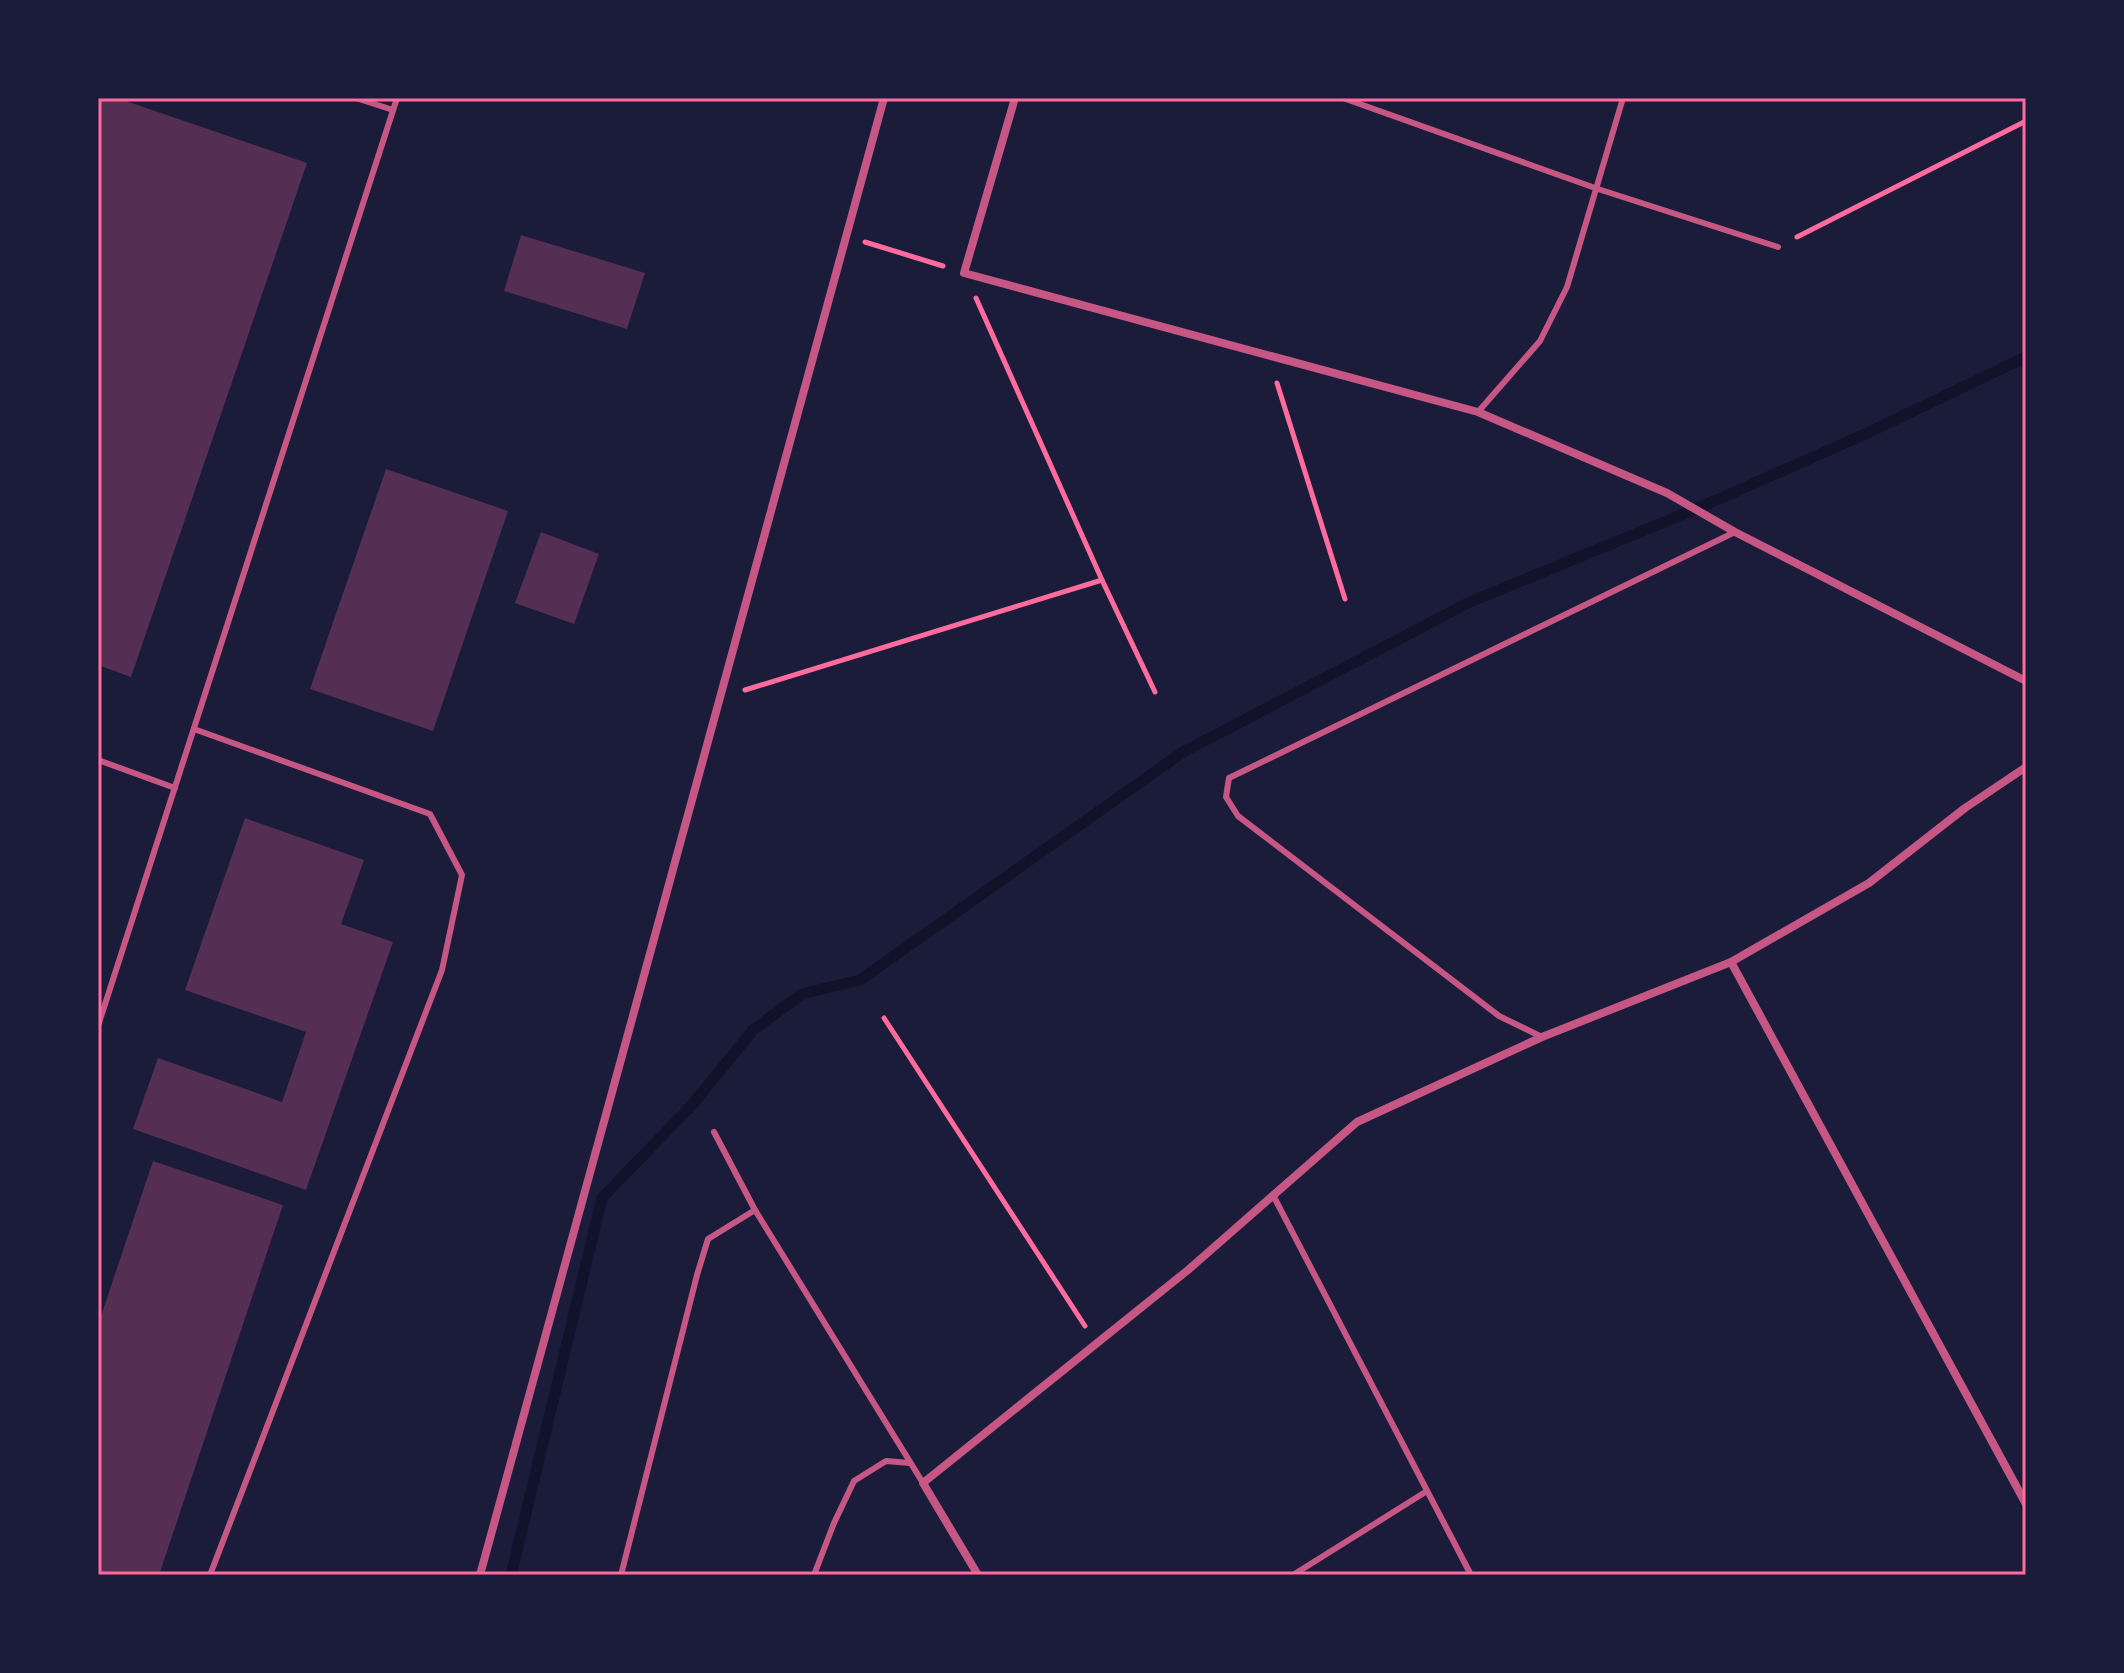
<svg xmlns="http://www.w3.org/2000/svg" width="2124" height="1673" font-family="Lora,serif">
  <rect width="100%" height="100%" fill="#1b1b3a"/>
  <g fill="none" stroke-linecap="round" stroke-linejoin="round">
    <path stroke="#12122b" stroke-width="11" d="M511 1575 602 1198 692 1105 753 1030 802 994 860 980 1183 752 1470 602 1696 509 1863 435 2026 357"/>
  </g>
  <g fill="#542f53">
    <path d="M98 98H117L307 163 131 677 98 665Z"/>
    <path d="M521 235 645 273 627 329 504 291Z"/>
    <path d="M386 469 508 511 433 731 310 689Z"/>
    <path d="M541 532 599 554 574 624 515 603Z"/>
    <path d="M245 818 364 860 341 924 393 942 306 1190 133 1129 158 1058 282 1102 306 1032 185 990Z"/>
    <path d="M153 1161 283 1205 159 1575H98V1325Z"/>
  </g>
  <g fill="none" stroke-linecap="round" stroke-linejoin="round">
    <g stroke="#ff6b9d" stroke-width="5">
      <path d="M1797 237 2026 121"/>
      <path d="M865 242 943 266"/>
      <path d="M976 298 1102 580 1155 692"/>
      <path d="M1277 383 1345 599"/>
      <path d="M745 690 1102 580"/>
      <path d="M884 1018 1085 1326"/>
    </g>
    <g stroke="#c65784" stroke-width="6">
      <path d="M356 98 393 110"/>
      <path d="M1343 98 1598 189 1778 247"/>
      <path d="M1478 412 1540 341 1567 287 1623 98"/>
      <path d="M194 729 430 814 462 875 442 970 210 1575"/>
      <path d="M98 760 175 788"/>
      <path d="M98 1026 397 98"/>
      <path d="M1542 1037 1499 1016 1238 816 1226 797 1229 778 1735 532"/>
      <path d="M714 1132 755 1210 923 1483"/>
      <path d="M1273 1195 1471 1575"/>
      <path d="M621 1575 697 1275 708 1239 755 1210"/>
      <path d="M814 1575 834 1523 854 1481 886 1461 910 1463"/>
      <path d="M1293 1575 1427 1491"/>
    </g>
    <g stroke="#c65784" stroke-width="8">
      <path d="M1015 98 964 273 1478 412 1667 493 1735 532 2026 681"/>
      <path d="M1731 962 2026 1504"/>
      <path d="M480 1575 884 98"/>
      <path d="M978 1575 923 1483 1188 1270 1357 1122 1542 1037 1731 962 1869 883 1965 808 2026 767"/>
    </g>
  </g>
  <rect width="2124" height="1673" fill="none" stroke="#1b1b3a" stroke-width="200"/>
  <rect x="100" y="100" width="1924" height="1473" fill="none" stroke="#ff6b9d" stroke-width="3"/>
</svg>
